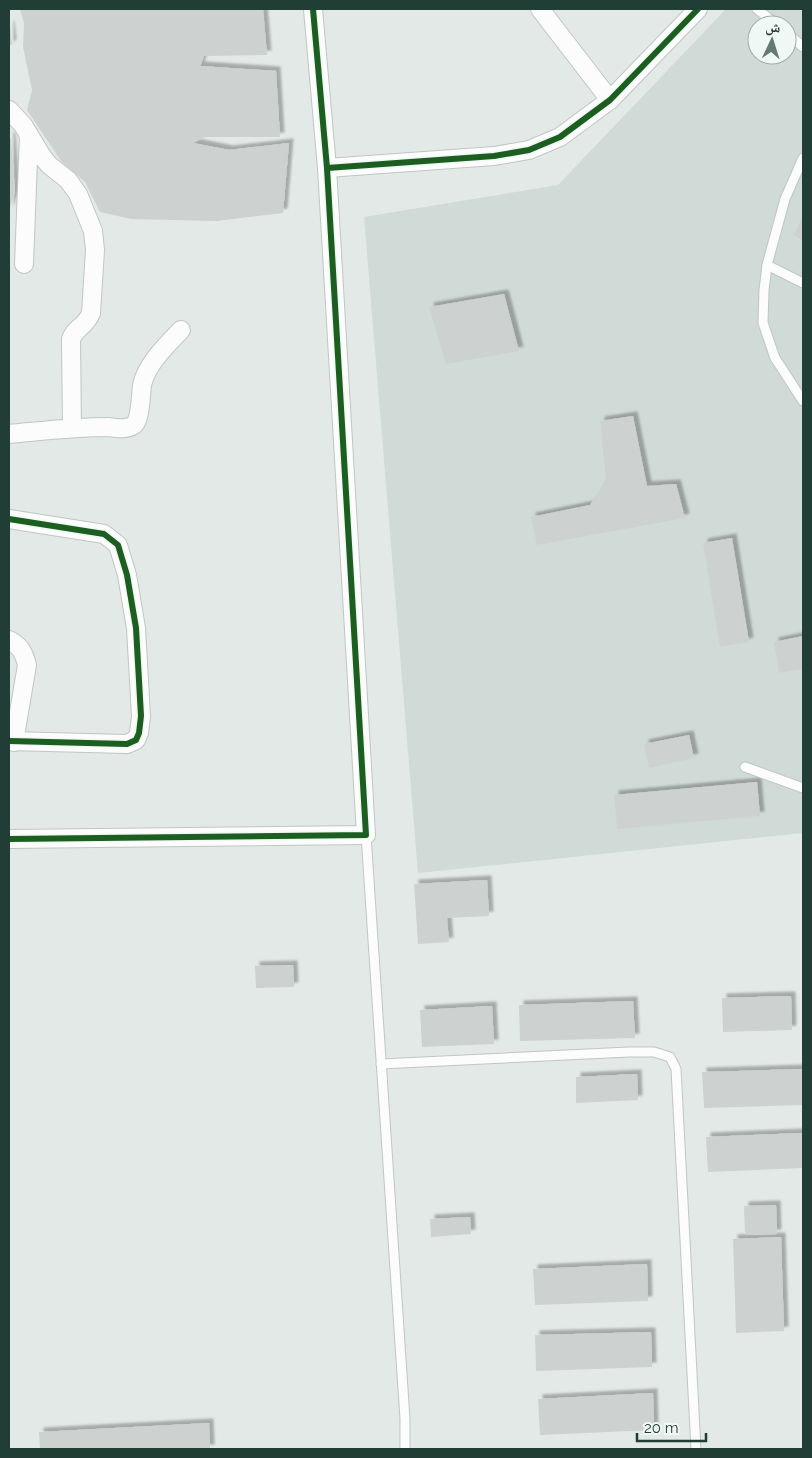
<svg xmlns="http://www.w3.org/2000/svg" width="812" height="1458" font-family="Raleway,'Noto Naskh Arabic',sans-serif">
  <defs>
    <filter id="shadow"><feDropShadow dx="4.5" dy="-4.5" stdDeviation="1" flood-color="#0004"/></filter>
  </defs>
  <rect width="100%" height="100%" fill="#e3e9e6"/>
  <path fill="#d0dad6" fill-rule="evenodd" d="M726 9H803V833L418 873 364 217 558 185ZM757 25H787V55H757Z"/>
  <g fill="#cdd2d0" filter="url(#shadow)">
    <path d="M20 9H263L267 55 204 56 200 66 276 71 280 137H205L193 143 229 150 289 143 283 213 217 221 131 219 100 212 85 182 61 161 27 110 32 90 23 47 24 24Z"/>
    <path d="M9 25H10L12 44 9 46Z"/>
    <path d="M9 135 11 139 15 191 9 211Z"/>
    <path d="M803 217V241L794 235Z"/>
    <path d="M504 294 519 351 446 364 429 307Z"/>
    <path d="M633 416 647 486 676 484 685 518 537 545 531 517 590 505 606 480 600 421Z"/>
    <path d="M732 538 749 642 720 647 703 543Z"/>
    <path d="M803 636V669L779 673 774 642Z"/>
    <path d="M689 735 694 758 649 768 644 744Z"/>
    <path d="M757 782 760 816 617 829 614 795Z"/>
    <path d="M487 880 489 916 447 918 449 942 418 944 414 884Z"/>
    <path d="M293 965 294 987 256 988 255 966Z"/>
    <path d="M791 996 792 1030 723 1032 722 998Z"/>
    <path d="M633 1001 635 1038 520 1041 519 1005Z"/>
    <path d="M492 1006 494 1044 422 1047 420 1010Z"/>
    <path d="M803 1069V1105L704 1108 702 1072Z"/>
    <path d="M637 1074 638 1100 576 1103V1077Z"/>
    <path d="M803 1133V1168L708 1172 706 1137Z"/>
    <path d="M776 1205 777 1234 745 1235 744 1206Z"/>
    <path d="M470 1217 471 1234 431 1237 430 1219Z"/>
    <path d="M781 1237 784 1331 736 1333 733 1239Z"/>
    <path d="M647 1264 648 1301 535 1305 533 1269Z"/>
    <path d="M651 1332 652 1367 536 1371 535 1335Z"/>
    <path d="M653 1393 654 1430 540 1435 538 1399Z"/>
    <path d="M209 1423 210 1449H40L39 1432Z"/>
  </g>
  <g fill="none" stroke-linecap="round" stroke-linejoin="round">
    <g stroke="#c0c6c3" stroke-width="11">
      <g id="lane">
        <path d="M757 9 777 25"/>
        <path d="M787 33 803 47"/>
        <path d="M803 158 785 199 767 265 764 290 763 323 775 358 803 401"/>
        <path d="M767 265 803 283"/>
        <path d="M745 767 803 788"/>
        <path d="M366 835 405 1419V1449"/>
        <path d="M381 1064 629 1052H654L670 1057 676 1069 696 1449"/>
      </g>
    </g>
    <g stroke="#c0c6c3" stroke-width="20">
      <g id="street">
        <path d="M540 9 610 100"/>
        <path d="M9 110 23 125 41 155 49 165 68 180 78 194 93 231 95 250 91 313C85 328 76 326 71 339L72 428"/>
        <path d="M327 168 494 156 529 150 560 137 610 100 698 9"/>
        <path d="M24 264 29 135"/>
        <path d="M9 434C42 431 74 427 108 427 115 428 127 430 134 425 140 422 141 393 142 385 147 363 167 345 181 330"/>
        <path d="M9 519 104 534 118 545 127 575 136 628 141 716 139 733 136 740 127 744 9 741"/>
        <path d="M9 640C20 645 24 653 27 665L14 742"/>
        <path d="M9 839 366 835 327 168 313 9"/>
      </g>
    </g>
    <use href="#lane" stroke="#fbfcfb" stroke-width="9"/>
    <use href="#street" stroke="#fbfcfb" stroke-width="18"/>
    <g stroke="#f0f8f5" stroke-width="9">
      <g id="cycleway">
        <path d="M327 168 494 156 529 150 560 137 610 100 698 9"/>
        <path d="M9 519 104 534 118 545 127 575 136 628 141 716 139 733 136 740 127 744 9 741"/>
        <path d="M9 839 366 835 327 168 313 9"/>
      </g>
    </g>
    <use href="#cycleway" stroke="#1b5e20" stroke-width="6"/>
  </g>
  <rect width="812" height="1458" fill="none" stroke="#203d36" stroke-width="20"/>
  <g transform="translate(772 40) rotate(4)"><circle r="24" fill="#f0f8f5" stroke="#9dada9"/>
  <path d="M0-4L9 19L0 12L-9 19Z" fill="#647974"/>
  <text y="-8" font-size="14" font-weight="bold" text-anchor="middle" fill="#203d36">ش</text>
  </g>
  <path d="M637 1433v8h69v-8" fill="none" stroke="#203d36" stroke-width="2.5"/>
  <text x="644" y="1433" font-size="15" fill="#203d36" stroke="#f0f8f5" stroke-width="4" paint-order="stroke">20 m</text>
</svg>
